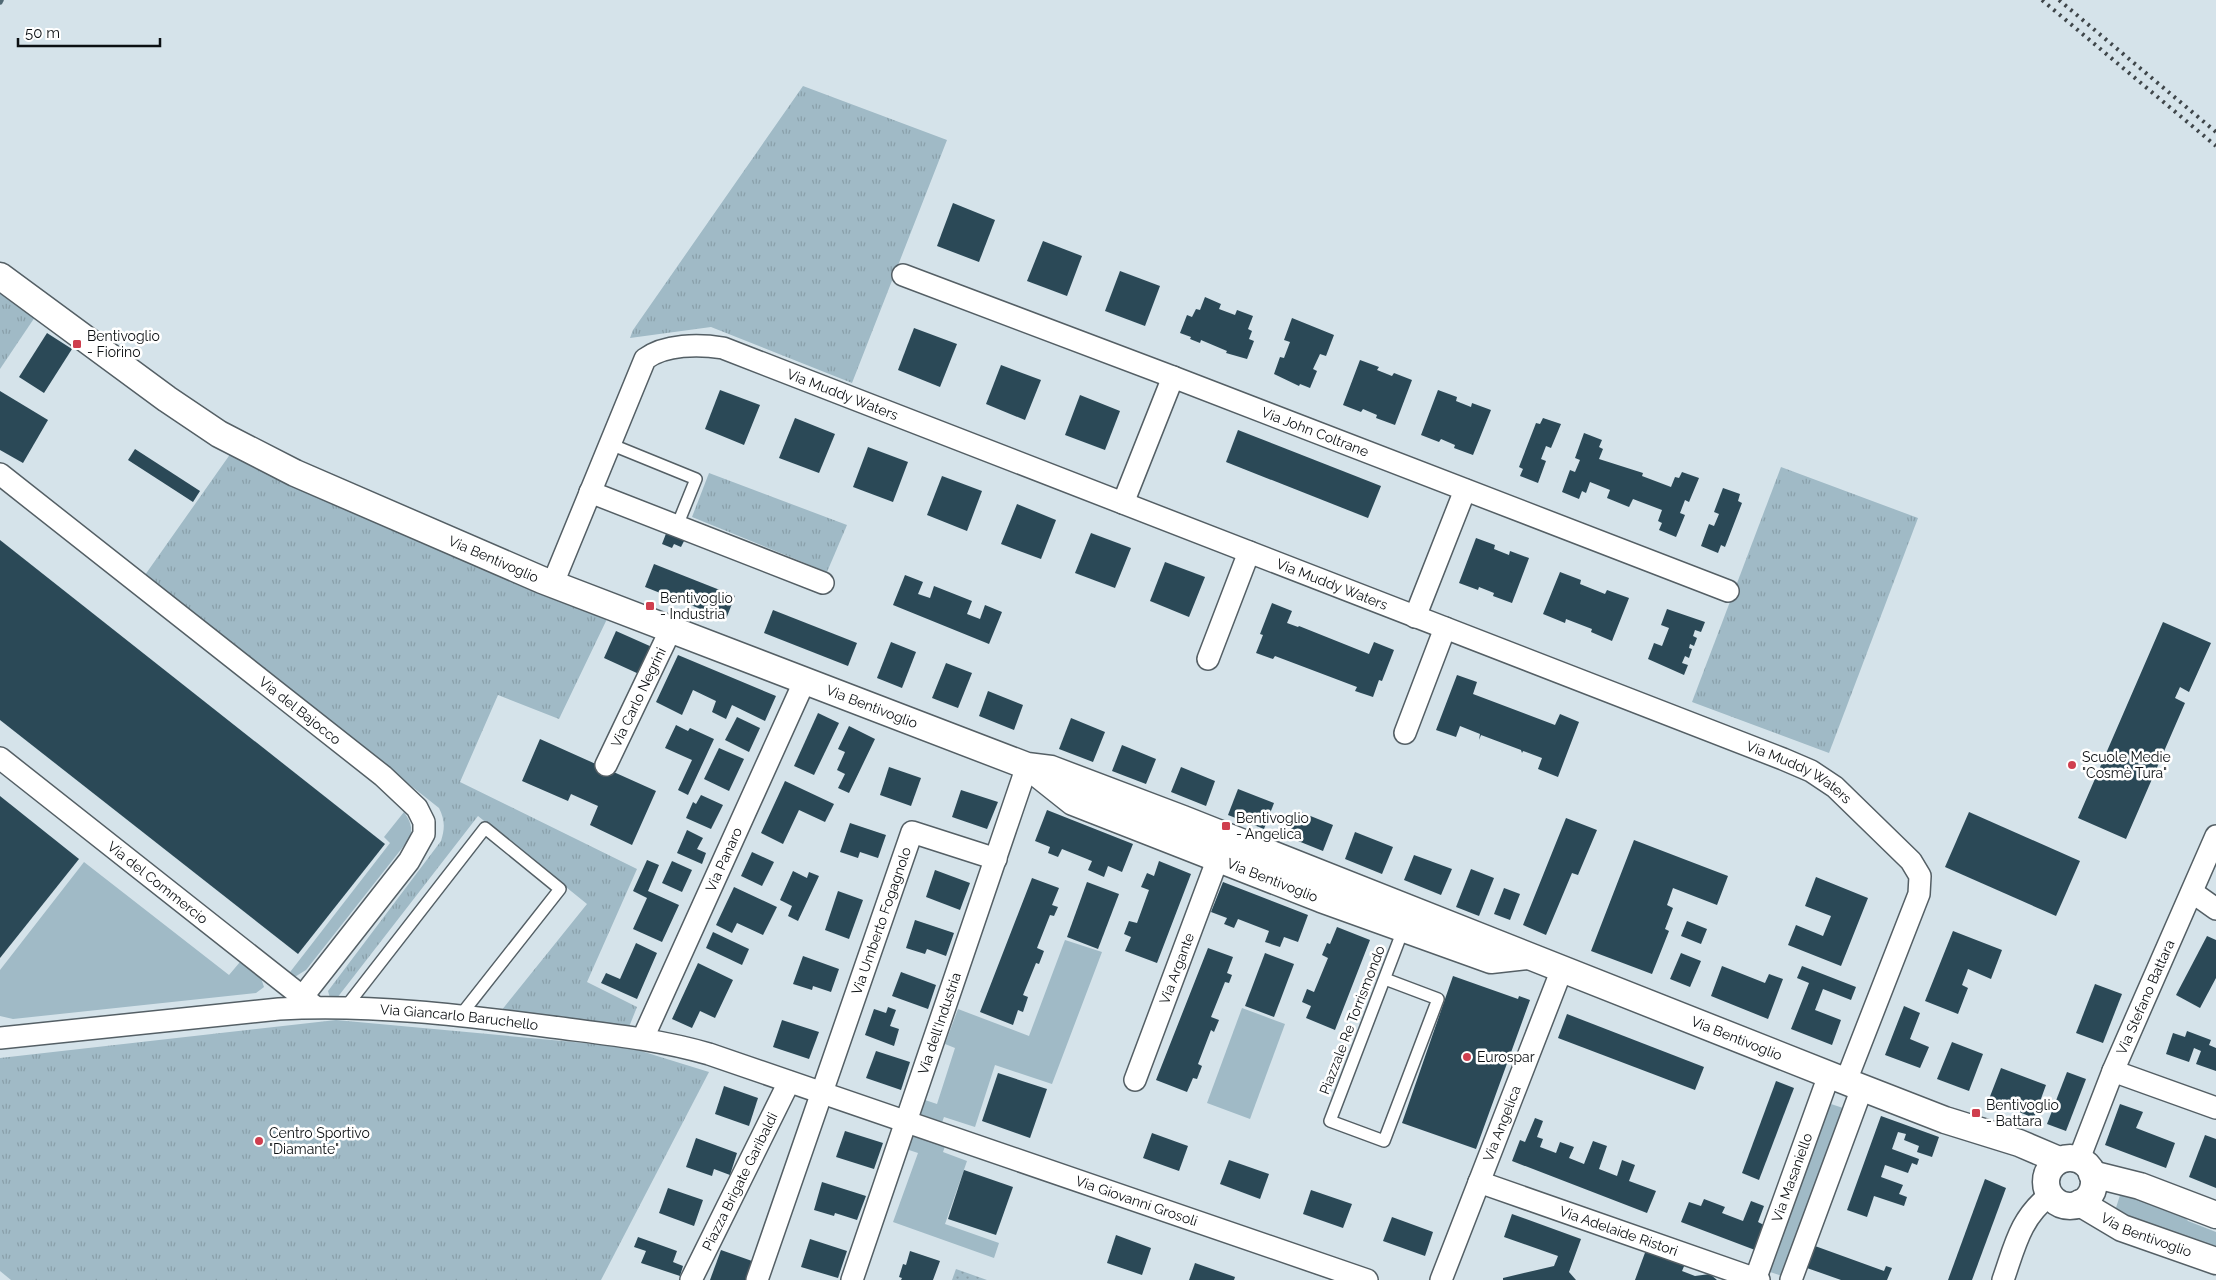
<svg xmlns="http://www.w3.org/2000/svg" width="2216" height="1280" font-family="Raleway,sans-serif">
  <defs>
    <pattern id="park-tufts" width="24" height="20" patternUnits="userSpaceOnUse" patternTransform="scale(1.25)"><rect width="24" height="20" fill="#a0bac6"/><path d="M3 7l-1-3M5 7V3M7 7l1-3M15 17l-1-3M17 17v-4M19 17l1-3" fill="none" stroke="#899fa9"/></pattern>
    <pattern id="garden-dots" width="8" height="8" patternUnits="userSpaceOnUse" patternTransform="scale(1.25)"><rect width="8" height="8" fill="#a0bac6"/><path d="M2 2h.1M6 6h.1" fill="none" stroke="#899fa9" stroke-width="1.8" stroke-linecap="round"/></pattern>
  </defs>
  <rect width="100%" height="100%" fill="#d5e3ea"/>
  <g fill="#a0bac6">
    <path d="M404 812C410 821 413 827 410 838L306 970 293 978 287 976 390 843 384 837Z"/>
    <path d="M84 862 229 975 240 962 261 978 264 987 256 993 13 1019 0 1016V970Z"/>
    <path d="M1065 940 1102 952 1052 1084 995 1065 975 1127 944 1117 941 1125 917 1117 922 1099 937 1104 955 1048 945 1044 958 1009 1029 1036Z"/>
    <path d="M1242 1008 1285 1024 1250 1119 1207 1103Z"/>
    <path d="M1828 1103 1843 1108 1782 1276 1767 1271Z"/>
    <path d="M911 1134 945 1146 943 1152 967 1161 945 1224 999 1243 994 1258 893 1222 918 1153 906 1149Z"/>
    <path d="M2122 1189 2179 1211 2188 1221 2216 1232V1249L2114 1214Z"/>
  </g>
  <g fill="url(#park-tufts)">
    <path d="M803 86 947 140 852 383 711 327 630 338 633 330Z"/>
    <path d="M0 290 35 317 0 369Z"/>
    <path d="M231 453 607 619 559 719 498 695 460 782 637 869 587 982 637 1007 629 1027 501 1011 587 904 478 816 337 998H330L328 991 441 841C445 828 445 820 439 808L145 575Z"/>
    <path d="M1781 467 1918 518 1829 753 1692 702Z"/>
    <path d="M709 473 847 525 827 572 692 517Z"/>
    <path d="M336 1020 628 1047 709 1072 601 1280H11L0 1271V1058Z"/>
  </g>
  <path fill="url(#garden-dots)" d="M956 1269 987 1280H952Z"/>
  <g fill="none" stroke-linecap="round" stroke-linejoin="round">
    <path stroke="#516974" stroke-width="5.5" d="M0 2 1 0"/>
  </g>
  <g fill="#2b4957">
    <path d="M953 203 995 220 979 262 937 246Z"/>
    <path d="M1043 241 1082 256 1067 296 1027 281Z"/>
    <path d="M1120 271 1160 286 1145 326 1105 311Z"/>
    <path d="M1205 297 1221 304 1219 309 1235 315 1237 310 1253 316 1248 329 1252 331 1249 339 1254 341 1247 359 1226 353 1227 351 1201 340 1200 343 1190 339 1191 337 1180 333 1187 315 1192 317 1196 309 1200 310Z"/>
    <path d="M1292 318 1334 335 1326 356 1320 354 1313 369 1317 371 1310 388 1300 384 1299 386 1274 374 1280 357 1284 358 1290 342 1284 340Z"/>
    <path d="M914 328 957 344 940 387 898 370Z"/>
    <path d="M47 333 72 349 44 393 19 377Z"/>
    <path d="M1360 360 1379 367 1377 370 1392 376 1394 373 1412 380 1395 425 1376 418 1377 415 1363 409 1361 412 1343 405Z"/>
    <path d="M1001 365 1041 380 1025 420 986 404Z"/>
    <path d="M720 390 760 405 744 445 705 429Z"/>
    <path d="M1438 390 1457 397 1456 401 1471 407 1472 403 1491 410 1473 455 1454 448 1455 445 1441 439 1439 442 1421 435Z"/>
    <path d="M0 391 48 420 23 463 0 450Z"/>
    <path d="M1080 395 1120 411 1105 450 1065 435Z"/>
    <path d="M795 418 835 434 819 473 779 458Z"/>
    <path d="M1543 418 1561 424 1551 448 1546 446 1541 459 1546 461 1538 483 1520 476 1523 469 1519 467 1536 423 1540 424Z"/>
    <path d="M1238 430 1381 486 1368 518 1226 462Z"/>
    <path d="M1584 433 1602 440 1599 447 1603 449 1599 459 1643 473 1642 476 1671 487 1675 477 1679 478 1682 472 1699 478 1689 502 1685 500 1680 513 1685 515 1676 537 1659 530 1662 523 1658 521 1662 510 1633 499 1629 507 1607 498 1610 490 1590 482 1586 493 1582 491 1579 499 1562 492 1570 470 1575 472 1580 460 1575 458Z"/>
    <path d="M868 447 908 462 893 502 853 487Z"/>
    <path d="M135 449 200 491 193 502 128 460Z"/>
    <path d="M942 476 982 491 967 531 927 515Z"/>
    <path d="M1723 488 1740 494 1738 501 1742 503 1725 547 1721 545 1718 553 1701 546 1709 524 1714 526 1719 514 1714 512Z"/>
    <path d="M1017 504 1056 520 1041 559 1001 544Z"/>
    <path d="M667 531 685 539 681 547 674 544 672 548 662 544Z"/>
    <path d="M1091 533 1131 548 1115 588 1075 573Z"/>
    <path d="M1476 538 1495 545 1494 549 1509 555 1510 551 1529 558 1512 603 1493 596 1494 593 1479 587 1478 590 1459 583Z"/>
    <path d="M0 540 385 844 298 954 0 720Z"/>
    <path d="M1165 562 1205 577 1189 617 1150 601Z"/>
    <path d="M654 564 735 596 726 619 645 587Z"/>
    <path d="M1560 572 1581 580 1580 584 1605 594 1607 590 1629 598 1612 641 1591 632 1592 629 1566 619 1565 623 1543 614Z"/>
    <path d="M905 575 923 582 918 594 930 598 934 586 972 601 967 614 980 619 985 605 1002 612 989 644 893 605Z"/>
    <path d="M1272 603 1292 611 1287 623 1298 627 1299 626 1369 654 1374 642 1394 650 1382 681 1379 680 1373 697 1355 691 1357 687 1275 656 1273 659 1256 653 1263 635 1260 634Z"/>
    <path d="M1667 609 1705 622 1701 632 1695 630 1693 636 1697 638 1694 646 1690 644 1689 648 1692 649 1689 658 1685 656 1682 663 1688 665 1684 675 1648 659 1654 643 1662 646 1669 628 1661 625Z"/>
    <path d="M773 610 857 643 848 666 764 633Z"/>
    <path d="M2163 622 2211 643 2189 692 2180 687 2175 698 2185 703 2126 839 2078 818Z"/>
    <path d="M616 631 652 647 639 674 604 658Z"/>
    <path d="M891 642 916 652 902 688 877 678Z"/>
    <path d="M678 655 776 696 765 721 732 705 726 719 712 712 716 701 693 690 682 715 656 702Z"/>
    <path d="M946 663 972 673 958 708 932 698Z"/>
    <path d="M1457 675 1477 682 1473 694 1555 725 1560 714 1579 722 1558 777 1538 769 1542 758 1523 751 1522 753 1521 750 1481 735 1479 740 1480 734 1460 726 1456 737 1436 730Z"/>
    <path d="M988 691 1023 705 1014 730 979 716Z"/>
    <path d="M818 713 839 723 814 775 794 766Z"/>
    <path d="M737 717 760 728 749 752 725 740Z"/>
    <path d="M1071 718 1105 732 1093 762 1059 749Z"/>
    <path d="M676 725 688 731 690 728 714 739 688 795 678 790 692 760 665 748Z"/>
    <path d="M849 726 875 739 849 793 838 788 845 774 837 770 845 752 838 749Z"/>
    <path d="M540 739 656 791 632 845 590 825 598 806 571 794 568 801 522 781Z"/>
    <path d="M1122 745 1156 759 1146 784 1112 771Z"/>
    <path d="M719 748 744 759 729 791 704 779Z"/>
    <path d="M889 767 921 778 911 806 880 795Z"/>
    <path d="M1181 767 1215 781 1206 806 1171 792Z"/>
    <path d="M785 781 834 804 825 822 799 810 783 844 761 833Z"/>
    <path d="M1238 789 1274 803 1264 829 1228 815Z"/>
    <path d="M961 790 998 802 987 829 952 817Z"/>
    <path d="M701 795 723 805 711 829 686 818 693 802 696 804Z"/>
    <path d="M0 796 79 859 0 958Z"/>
    <path d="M1047 810 1133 844 1122 872 1108 866 1104 877 1088 870 1092 861 1062 849 1058 857 1048 853 1050 847 1035 841Z"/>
    <path d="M1298 811 1333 825 1323 851 1288 837Z"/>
    <path d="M1969 812 2080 861 2056 916 1945 867Z"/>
    <path d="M1566 818 1597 830 1578 875 1572 873 1546 935 1523 925Z"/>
    <path d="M850 823 886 835 878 858 860 852 858 858 840 852Z"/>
    <path d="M687 830 703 838 697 849 706 853 702 864 677 853Z"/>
    <path d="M1355 832 1393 847 1382 874 1345 859Z"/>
    <path d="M1634 840 1728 876 1717 905 1673 888 1667 905 1673 908 1665 929 1669 931 1652 974 1591 951Z"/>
    <path d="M752 852 774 862 762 886 741 876Z"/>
    <path d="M1414 855 1452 869 1441 895 1404 880Z"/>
    <path d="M647 860 659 865 648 891 679 905 662 942 633 929 647 898 633 891Z"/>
    <path d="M672 861 692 870 682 892 662 883Z"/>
    <path d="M1159 861 1191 874 1157 963 1125 951 1131 937 1124 934 1129 921 1137 923 1149 890 1141 887 1147 873 1154 876Z"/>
    <path d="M1471 869 1494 878 1479 916 1456 907Z"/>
    <path d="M935 870 970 883 960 910 926 897Z"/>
    <path d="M793 871 807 878 809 872 819 876 798 921 788 916 792 906 780 900Z"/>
    <path d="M1816 877 1868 898 1841 966 1788 945 1796 925 1823 936 1831 916 1805 906Z"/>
    <path d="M1032 878 1059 888 1052 905 1058 907 1054 916 1050 915 1037 948 1044 951 1039 964 1036 963 1023 995 1028 997 1023 1012 1018 1010 1013 1025 980 1012Z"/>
    <path d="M1087 882 1119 894 1098 949 1067 937Z"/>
    <path d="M1223 882 1308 915 1298 942 1284 937 1280 947 1265 942 1269 931 1238 919 1234 928 1224 924 1227 918 1211 912Z"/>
    <path d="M734 887 777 907 763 935 737 923 732 933 716 925Z"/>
    <path d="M1504 888 1520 894 1510 920 1494 914Z"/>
    <path d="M838 891 863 900 849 939 825 930Z"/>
    <path d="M915 920 954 933 946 956 927 949 925 954 906 948Z"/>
    <path d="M1687 921 1707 929 1701 944 1681 936Z"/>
    <path d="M1337 927 1370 940 1335 1030 1306 1018 1311 1006 1302 1002 1307 989 1314 992 1328 958 1322 955 1327 943 1330 944Z"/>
    <path d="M1953 931 2002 950 1991 979 1968 969 1962 985 1968 988 1958 1014 1925 1001Z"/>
    <path d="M713 932 749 949 742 965 706 948Z"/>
    <path d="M2207 936 2216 940V978L2200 1008 2176 995Z"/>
    <path d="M636 943 657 953 637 999 601 983 606 973 620 979Z"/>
    <path d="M1208 948 1233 957 1227 973 1232 975 1229 983 1225 982 1211 1017 1219 1020 1214 1032 1211 1030 1198 1064 1202 1066 1197 1079 1193 1078 1187 1092 1156 1080Z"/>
    <path d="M1265 953 1294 964 1274 1017 1245 1006Z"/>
    <path d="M1681 953 1701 961 1690 987 1670 979Z"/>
    <path d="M803 956 839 969 831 992 813 986 812 990 793 984Z"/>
    <path d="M698 963 733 980 715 1018 700 1011 692 1028 672 1019Z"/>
    <path d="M1722 966 1765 983 1769 974 1783 979 1768 1019 1711 996Z"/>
    <path d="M1802 966 1856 987 1851 1000 1823 989 1815 1010 1841 1020 1832 1045 1791 1029 1809 983 1797 978Z"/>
    <path d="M901 972 936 985 928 1009 892 996Z"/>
    <path d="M1453 976 1518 999 1519 996 1530 1000 1476 1149 1402 1123Z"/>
    <path d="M2095 984 2122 994 2103 1043 2076 1033Z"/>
    <path d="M1904 1006 1920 1013 1910 1039 1929 1047 1920 1068 1885 1055Z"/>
    <path d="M888 1007 896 1010 890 1026 899 1029 894 1046 865 1035 874 1009 886 1013Z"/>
    <path d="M1567 1014 1704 1067 1695 1090 1558 1038Z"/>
    <path d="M782 1020 819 1032 809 1059 773 1047Z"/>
    <path d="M2187 1031 2211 1040 2209 1045 2216 1048V1071L2196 1064 2201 1051 2194 1048 2189 1062 2166 1054 2173 1033 2185 1037Z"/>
    <path d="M1952 1042 1983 1054 1969 1091 1937 1079Z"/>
    <path d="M876 1051 910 1062 901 1090 866 1078Z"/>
    <path d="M2001 1068 2046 1085 2034 1118 2019 1112 2022 1106 2002 1099 2000 1103 1989 1099Z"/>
    <path d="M2067 1072 2086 1079 2066 1131 2047 1124Z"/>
    <path d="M998 1073 1047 1089 1030 1138 982 1121Z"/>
    <path d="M1776 1081 1794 1088 1759 1180 1742 1173Z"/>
    <path d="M724 1086 758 1098 749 1126 715 1114Z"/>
    <path d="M2120 1104 2143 1112 2136 1128 2175 1143 2166 1168 2105 1145Z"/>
    <path d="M1881 1116 1939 1137 1932 1157 1917 1152 1919 1146 1904 1140 1906 1134 1898 1132 1892 1149 1919 1159 1917 1165 1912 1163 1908 1173 1885 1165 1881 1177 1903 1185 1899 1194 1907 1197 1904 1206 1874 1196 1867 1217 1847 1210Z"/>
    <path d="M1535 1118 1543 1121 1537 1137 1543 1139 1540 1147 1556 1153 1560 1142 1574 1147 1569 1158 1584 1164 1593 1141 1607 1146 1599 1169 1617 1176 1622 1160 1635 1165 1629 1181 1656 1191 1647 1213 1512 1161 1520 1140 1525 1142Z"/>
    <path d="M845 1131 883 1143 874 1169 836 1157Z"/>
    <path d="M1152 1133 1188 1146 1179 1171 1143 1158Z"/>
    <path d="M2205 1135 2216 1139V1188L2189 1177Z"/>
    <path d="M696 1138 737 1153 730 1175 714 1169 712 1176 686 1167Z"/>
    <path d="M1229 1160 1269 1174 1260 1199 1220 1184Z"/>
    <path d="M964 1170 1013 1187 996 1235 948 1219Z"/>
    <path d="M1985 1179 2006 1188 1972 1280H1948Z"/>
    <path d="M822 1182 866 1196 857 1220 835 1213 834 1216 814 1210Z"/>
    <path d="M668 1188 703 1200 694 1226 659 1213Z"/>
    <path d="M1311 1190 1352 1204 1343 1228 1303 1214Z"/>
    <path d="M1704 1199 1725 1207 1722 1213 1743 1221 1751 1201 1764 1206 1758 1222 1764 1225 1755 1250 1681 1222 1689 1202 1701 1206Z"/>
    <path d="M1512 1214 1581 1239 1569 1272 1576 1280H1503V1278L1554 1266 1558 1256 1504 1237Z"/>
    <path d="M1392 1217 1433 1232 1425 1256 1383 1241Z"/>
    <path d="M1116 1235 1151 1248 1142 1275 1107 1263Z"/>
    <path d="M638 1237 677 1251 673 1262 683 1266 680 1276 641 1263 646 1251 634 1247Z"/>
    <path d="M810 1239 847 1251 838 1278 801 1267Z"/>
    <path d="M1815 1246 1884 1271 1886 1266 1892 1268 1887 1280H1841L1807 1268Z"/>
    <path d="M721 1250 752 1261 746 1280H710Z"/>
    <path d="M1646 1250 1685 1264 1682 1271 1695 1276 1710 1274 1717 1280H1635Z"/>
    <path d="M910 1251 940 1261 933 1280H901L902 1278 899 1277 903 1264 906 1265Z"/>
    <path d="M1195 1263 1235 1277 1234 1280H1189Z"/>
  </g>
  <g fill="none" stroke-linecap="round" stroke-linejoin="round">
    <g stroke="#545f65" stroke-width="14">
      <g id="service">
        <path d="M610 444 696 479 677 526"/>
        <path d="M1385 979 1438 999 1384 1141 1330 1121 1403 930"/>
        <path d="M345 1008 485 828 560 889 460 1016"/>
      </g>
    </g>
    <g stroke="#545f65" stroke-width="24">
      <g id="minor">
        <path id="s1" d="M903 275 1173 377 1728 591"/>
        <path id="s2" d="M0 474 383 776 417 808 424 822V834L409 861 303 996"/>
        <path d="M590 492 823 583"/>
        <path d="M1123 503 1173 377"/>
        <path id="s3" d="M553 583 645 359C665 344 699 344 723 348L1783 759 1811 771 1835 787 1911 861 1920 876 1919 894 1846 1081"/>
        <path d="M1415 617 1465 490"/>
        <path d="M1208 659 1249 552"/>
        <path d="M1405 733 1445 628"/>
        <path id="s4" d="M0 758 314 1006"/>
        <path id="s5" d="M606 765 671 629"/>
        <path d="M2192 892 2216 909"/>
        <path id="s6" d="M0 1038 279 1009C370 1004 462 1015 552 1027 605 1034 657 1039 709 1054L1367 1280"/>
        <path id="s7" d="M643 1038 805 680"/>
        <path d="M2113 1071 2216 1108"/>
        <path id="s8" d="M1135 1080 1218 858"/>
        <path id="s9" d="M2079 1159 2113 1071 2216 836"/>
        <path id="s10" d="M1479 1182 1759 1280"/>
        <path id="s11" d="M691 1280 789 1082"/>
        <path id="s12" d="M757 1280 912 832 996 859"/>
        <path id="s13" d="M852 1280 1027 766"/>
        <path id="s14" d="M1441 1280 1562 969"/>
        <path id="s15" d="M1755 1280 1829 1075"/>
        <path d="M1791 1280 1862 1088"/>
        <path d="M2003 1280C2015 1246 2020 1218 2050 1195"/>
      </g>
    </g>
    <g stroke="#545f65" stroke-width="29">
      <g id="tertiary">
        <path id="s16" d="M0 276 167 399 219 434 295 473 542 580 1027 766 1051 769 1183 819 1855 1085 1945 1120 2019 1143 2059 1160"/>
        <path id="s17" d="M1034 771 1073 802 1321 899 1491 960 1527 956"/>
        <circle cx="2070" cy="1182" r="24"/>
        <path d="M2092 1174 2140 1186 2216 1215"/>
        <path id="s18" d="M2080 1203 2122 1228 2216 1261"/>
      </g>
    </g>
    <use href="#service" stroke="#fff" stroke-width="11"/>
    <use href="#minor" stroke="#fff" stroke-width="21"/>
    <use href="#tertiary" stroke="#fff" stroke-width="26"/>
    <g stroke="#3f464a" stroke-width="4" stroke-dasharray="2.5 5" stroke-linecap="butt">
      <path d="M2042 0 2216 146"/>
      <path d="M2059 0 2216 132"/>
    </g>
  </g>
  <g fill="#cf3e4e" stroke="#fff" stroke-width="2">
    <rect x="72" y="339" width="10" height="10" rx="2.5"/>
    <rect x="645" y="601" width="10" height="10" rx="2.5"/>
    <circle cx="2072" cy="765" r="5"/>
    <rect x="1221" y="821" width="10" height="10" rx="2.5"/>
    <circle cx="1467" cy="1057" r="5"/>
    <rect x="1971" y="1108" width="10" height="10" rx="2.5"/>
    <circle cx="259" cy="1141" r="5"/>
  </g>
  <g text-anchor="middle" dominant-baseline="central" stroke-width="5" stroke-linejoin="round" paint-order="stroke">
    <g font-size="14" fill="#0c1013" stroke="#fff" text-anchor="start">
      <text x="87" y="336">Bentivoglio<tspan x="87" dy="16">- Fiorino</tspan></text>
      <text x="660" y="598">Bentivoglio<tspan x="660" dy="16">- Industria</tspan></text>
      <text x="2082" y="757">Scuole Medie<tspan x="2082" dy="16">"Cosmè Tura"</tspan></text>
      <text x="1236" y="818">Bentivoglio<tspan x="1236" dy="16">- Angelica</tspan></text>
      <text x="1477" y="1057">Eurospar</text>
      <text x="1986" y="1105">Bentivoglio<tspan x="1986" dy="16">- Battara</tspan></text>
      <text x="269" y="1133">Centro Sportivo<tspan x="269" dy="16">"Diamante"</tspan></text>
    </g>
    <g font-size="14" fill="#0c1013" stroke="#fff">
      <text stroke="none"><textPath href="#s3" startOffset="451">Via Muddy Waters</textPath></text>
      <text stroke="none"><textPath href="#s1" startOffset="441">Via John Coltrane</textPath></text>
      <text stroke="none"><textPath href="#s16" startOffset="572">Via Bentivoglio</textPath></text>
      <text stroke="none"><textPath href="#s3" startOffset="976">Via Muddy Waters</textPath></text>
      <text stroke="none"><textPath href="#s5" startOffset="75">Via Carlo Negrini</textPath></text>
      <text stroke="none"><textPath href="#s16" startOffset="978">Via Bentivoglio</textPath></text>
      <text stroke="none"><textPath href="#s2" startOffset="382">Via del Bajocco</textPath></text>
      <text stroke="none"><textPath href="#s3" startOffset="1480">Via Muddy Waters</textPath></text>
      <text stroke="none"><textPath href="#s7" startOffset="196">Via Panaro</textPath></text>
      <text stroke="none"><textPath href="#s17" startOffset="264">Via Bentivoglio</textPath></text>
      <text stroke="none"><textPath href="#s4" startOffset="201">Via del Commercio</textPath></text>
      <text stroke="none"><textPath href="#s12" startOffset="380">Via Umberto Fogagnolo</textPath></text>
      <text stroke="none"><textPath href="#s8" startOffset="119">Via Argante</textPath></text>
      <text stroke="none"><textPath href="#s9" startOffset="175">Via Stefano Battara</textPath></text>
      <text stroke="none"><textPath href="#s6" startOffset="461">Via Giancarlo Baruchello</textPath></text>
      <text transform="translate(1352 1020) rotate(-69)">Piazzale Re Torrismondo</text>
      <text stroke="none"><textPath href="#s13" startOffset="271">Via dell'Industria</textPath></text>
      <text stroke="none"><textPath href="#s16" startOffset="1905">Via Bentivoglio</textPath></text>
      <text stroke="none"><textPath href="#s14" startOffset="168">Via Angelica</textPath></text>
      <text stroke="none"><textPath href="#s15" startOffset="109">Via Masaniello</textPath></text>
      <text stroke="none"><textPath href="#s11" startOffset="110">Piazza Brigate Garibaldi</textPath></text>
      <text stroke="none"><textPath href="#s6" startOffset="1166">Via Giovanni Grosoli</textPath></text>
      <text stroke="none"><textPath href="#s10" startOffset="148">Via Adelaide Ristori</textPath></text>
      <text stroke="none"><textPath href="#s18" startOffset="74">Via Bentivoglio</textPath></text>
    </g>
  </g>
  <path d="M18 38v8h142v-8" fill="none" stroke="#0c1013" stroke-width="2.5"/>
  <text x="25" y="38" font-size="15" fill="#0c1013" stroke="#ffffff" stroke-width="4" paint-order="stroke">50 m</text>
</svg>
